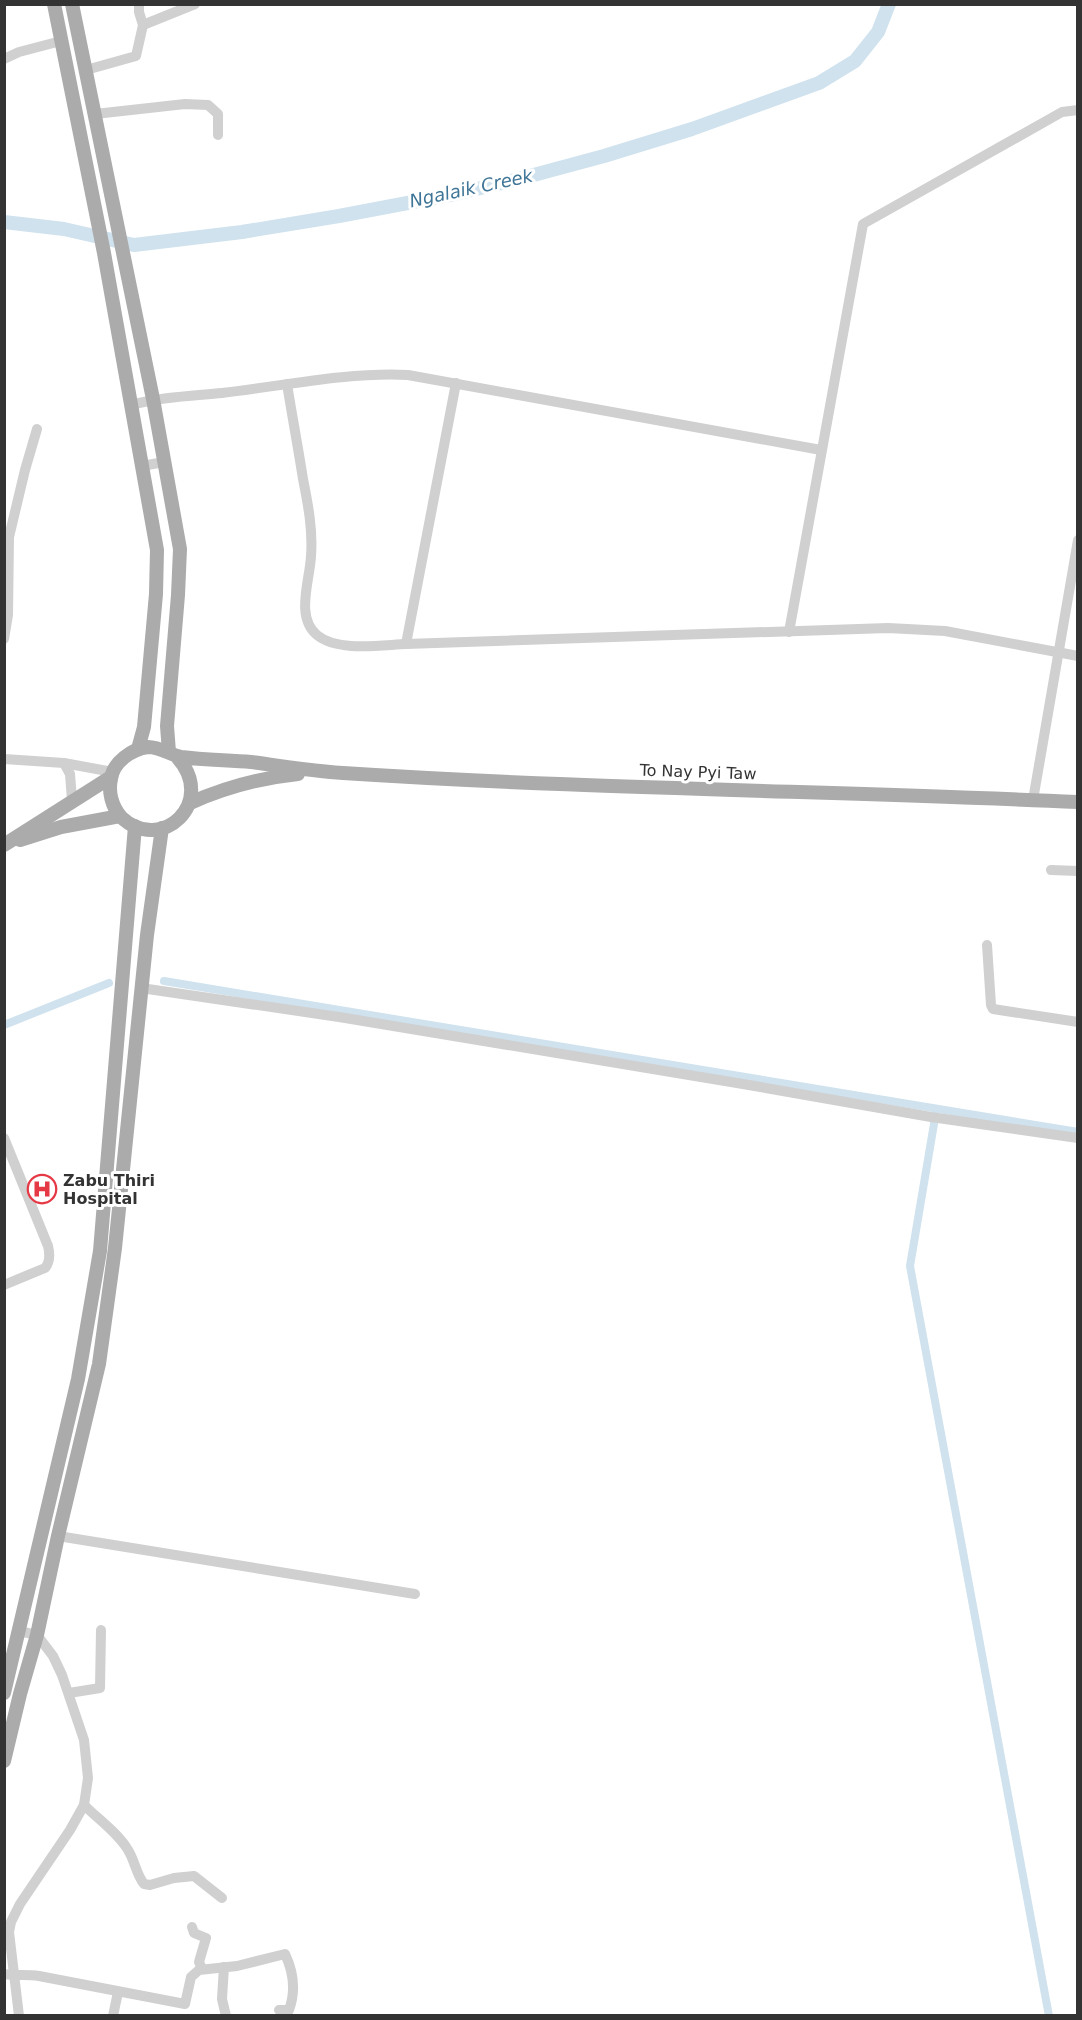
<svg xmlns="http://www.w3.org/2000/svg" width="1082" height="2020" font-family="'DejaVu Sans',sans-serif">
  <rect width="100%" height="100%" fill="#fff"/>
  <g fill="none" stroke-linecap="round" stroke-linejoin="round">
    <g stroke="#cfe2ee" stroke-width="8">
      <path d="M164 981 1078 1132"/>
      <path d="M4 1025 109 983"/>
      <path d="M936 1112 910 1266 1049 2016"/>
    </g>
    <path stroke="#cfe2ee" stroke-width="14" d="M4 222 64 229 134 245 242 232 339 216 455 194 515 180 604 156 692 129 819 83 855 61 878 32 889 4"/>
    <g stroke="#d0d0d0" stroke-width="10">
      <path d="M143 25 195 4"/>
      <path d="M4 59 19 52 61 41"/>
      <path d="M86 70 136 56 143 25 139 12V4"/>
      <path d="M95 114 185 104 208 105 218 114V135"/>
      <path d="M287 384C292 415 298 447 303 479 308 504 313 530 311 556 310 580 295 617 317 635 337 652 381 645 406 644L888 628 945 631 1078 656"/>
      <path d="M131 405C161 397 191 396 222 393 283 386 346 372 408 375L821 450"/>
      <path d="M142 466 164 462"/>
      <path d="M789 632 863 224 1062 112 1078 110"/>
      <path d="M4 639 8 615 9 537 25 470 37 429"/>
      <path d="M406 644 456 383"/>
      <path d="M4 759 64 763 113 772"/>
      <path d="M64 763 70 774 72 800"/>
      <path d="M1033 800 1078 540"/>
      <path d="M1051 870 1078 871"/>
      <path d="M987 945 991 1005 993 1009 1078 1022"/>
      <path d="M141 988 339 1017 743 1084 931 1117 1078 1138"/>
      <path d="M4 1138 48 1246C50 1254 50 1262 45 1268L4 1285"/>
      <path d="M58 1536 415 1594"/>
      <path d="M69 1693 100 1688 101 1630"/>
      <path d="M84 1805C98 1819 118 1833 128 1850 135 1861 136 1874 144 1884L150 1885 174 1878 194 1876 222 1898"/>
      <path d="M192 1927 194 1933 206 1938 199 1962 202 1969"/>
      <path d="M224 1967 222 1999 226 2016"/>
      <path d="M4 1974C16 1976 27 1974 39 1976L185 2004 191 1977 199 1970 237 1966 285 1954C294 1973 296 1991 289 2010H279"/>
      <path d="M19 2016 9 1932 11 1922 20 1904 70 1830 84 1805 88 1778 84 1740 62 1675 53 1656 37 1635 19 1631"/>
      <path d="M113 2016 118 1992"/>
    </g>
    <g stroke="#ababab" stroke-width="14">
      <path d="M54 4 104 253 157 550 156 594 144 727 138 749"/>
      <path d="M72 4 153 399 180 549 178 595 167 726 169 752"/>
      <path d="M177 757C218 802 161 855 121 817 112 807 108 792 111 779 113 762 132 749 148 747 161 747 170 755 181 757 204 760 228 760 251 762 282 766 312 771 343 773 588 789 833 791 1078 802"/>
      <path d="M190 803C226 787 259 778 298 774"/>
      <path d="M20 840 61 827 120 816"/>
      <path d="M4 845 111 777"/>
      <path d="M4 1693 78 1379 100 1251 135 826"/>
      <path d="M4 1761 20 1694 37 1635 58 1536 99 1364 115 1248 147 935 162 828"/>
    </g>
  </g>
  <defs>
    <g id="hospital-ring" transform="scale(1.5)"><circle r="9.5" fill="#fff" stroke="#e63946" stroke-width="1.5"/><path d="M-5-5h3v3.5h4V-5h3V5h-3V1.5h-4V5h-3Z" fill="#e63946"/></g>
  </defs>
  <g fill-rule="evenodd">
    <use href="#hospital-ring" x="42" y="1189"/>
  </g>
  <g text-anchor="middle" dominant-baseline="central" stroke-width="6" stroke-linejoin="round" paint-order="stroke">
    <g font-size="16" fill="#333" stroke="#fff">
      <text transform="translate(698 772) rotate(2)">To Nay Pyi Taw</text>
    </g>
    <g font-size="16" font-weight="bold" fill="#333" stroke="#fff" text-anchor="start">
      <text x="63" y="1180">Zabu Thiri<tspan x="63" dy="18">Hospital</tspan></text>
    </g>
    <g font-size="18" font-style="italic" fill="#3f7597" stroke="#fff">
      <text transform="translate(471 188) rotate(-12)">Ngalaik Creek</text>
    </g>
  </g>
  <rect width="1082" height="2020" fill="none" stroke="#333333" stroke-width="12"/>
</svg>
